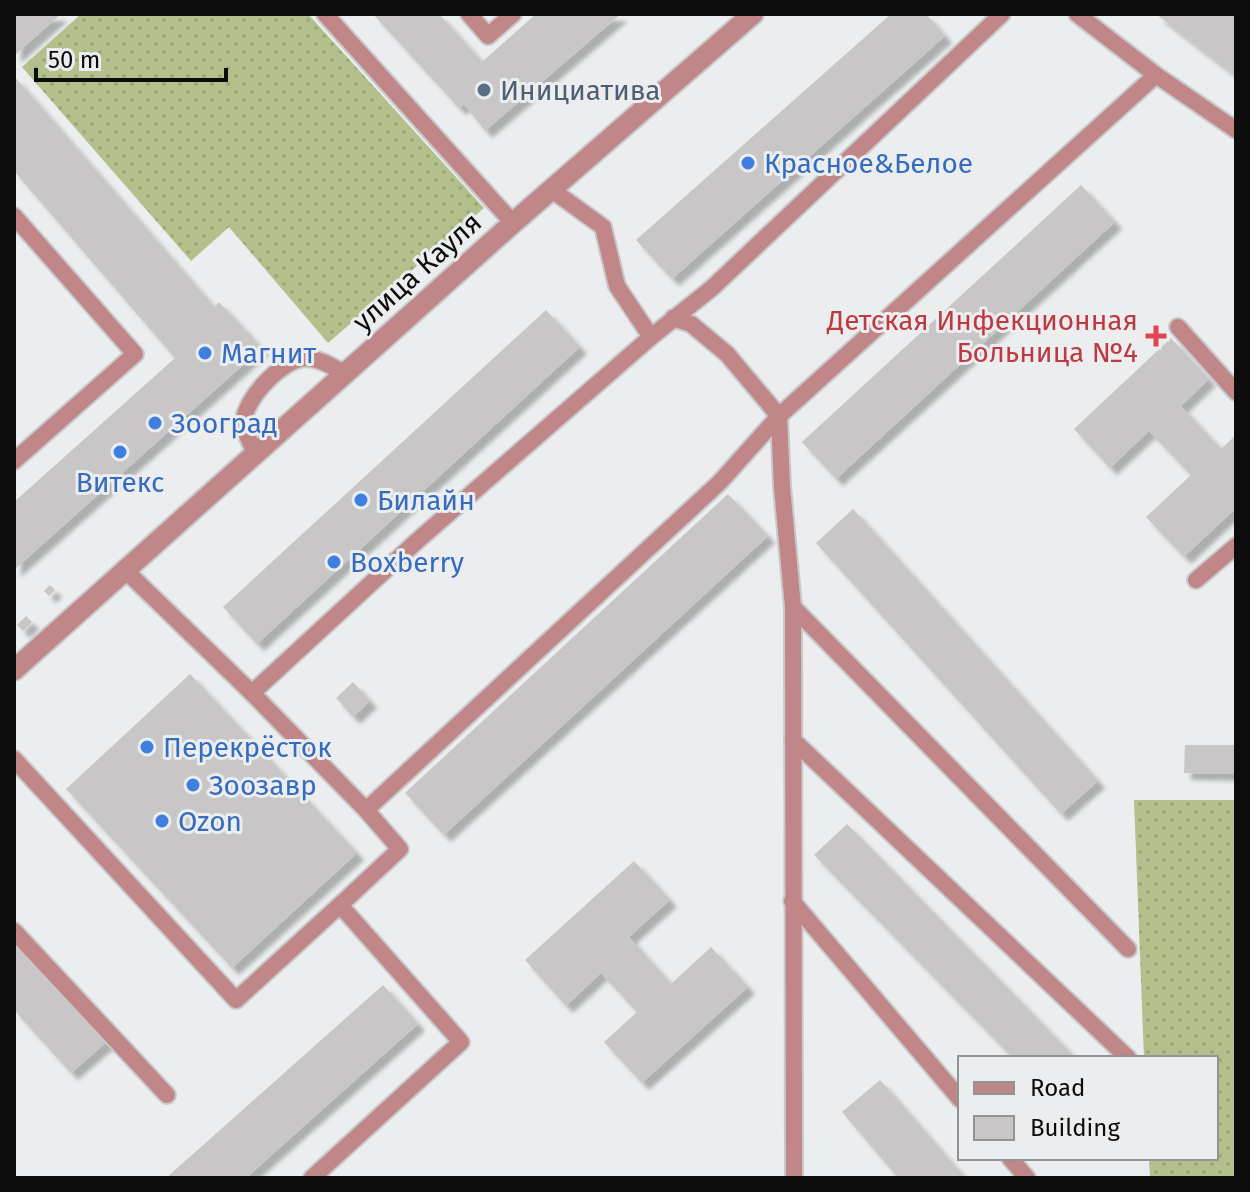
<svg xmlns="http://www.w3.org/2000/svg" width="1250" height="1192" font-family="'Fira Sans',sans-serif">
  <defs>
    <pattern id="grass-dots" width="8" height="8" patternUnits="userSpaceOnUse" patternTransform="scale(2)"><rect width="8" height="8" fill="#b4c08c"/><path d="M2 2h.1M6 6h.1" fill="none" stroke="#9aa478" stroke-width="1.8" stroke-linecap="round"/></pattern>
    <filter id="shadow"><feDropShadow dx="7" dy="7" stdDeviation="2" flood-color="#0004"/></filter>
  </defs>
  <rect width="100%" height="100%" fill="#ebedee"/>
  <g fill="url(#grass-dots)">
    <path d="M81 14H308L484 208 328 343 229 227 191 261 22 67Z"/>
    <path d="M1134 800H1236V1178H1150L1149 1158H1216V1058H1144Z"/>
  </g>
  <g fill="#c8c6c7" filter="url(#shadow)">
    <path d="M14 14H61L14 56Z"/>
    <path d="M373 14H439L482 62 536 14H621L485 131 464 104 459 108Z"/>
    <path d="M891 14H926L945 36 672 279 636 240Z"/>
    <path d="M1156 14H1232L1236 17V76Z"/>
    <path d="M14 76 214 307 219 302 262 348 14 570V502L175 358 14 171Z"/>
    <path d="M1081 185 1115 222 836 479 802 442Z"/>
    <path d="M546 310 580 347 257 644 223 607Z"/>
    <path d="M1171 338 1209 379 1181 406 1221 449 1236 435V508L1184 557 1146 517 1191 475 1149 431 1110 468 1074 429Z"/>
    <path d="M728 494 768 536 444 835 405 793Z"/>
    <path d="M853 509 1098 781 1061 814 816 543Z"/>
    <path d="M50 585 55 590 49 596 44 591Z"/>
    <path d="M26 616 32 622 23 631 17 625Z"/>
    <path d="M190 674 357 853 232 968 66 789Z"/>
    <path d="M353 682 370 701 353 717 336 698Z"/>
    <path d="M1185 745H1236V774L1184 773Z"/>
    <path d="M847 824 1076 1058H1013L814 855Z"/>
    <path d="M634 861 670 900 629 937 671 984 711 947 748 987 642 1083 604 1042 637 1012 601 973 566 1006 525 960Z"/>
    <path d="M14 936 109 1040 71 1073 14 1010Z"/>
    <path d="M383 985 418 1024 246 1178H166Z"/>
    <path d="M880 1080 965 1178H898L842 1112Z"/>
  </g>
  <g fill="none" stroke-linecap="round" stroke-linejoin="round">
    <g stroke="#c7c9ca" stroke-width="20">
      <g id="service">
        <path d="M325 14 513 223"/>
        <path d="M469 14 488 36 513 14"/>
        <path d="M1077 14 1156 75 1236 130"/>
        <path d="M552 190 603 227 617 286 651 337"/>
        <path d="M14 216 135 354 14 461"/>
        <path d="M673 318 691 324 727 354 779 416 782 487 793 607 794 1178"/>
        <path d="M1178 327 1236 392"/>
        <path d="M255 453C252 445 244 433 244 424 242 400 283 359 305 358 319 358 333 367 346 374"/>
        <path d="M126 571 252 693 366 810 720 482 779 416 1156 75"/>
        <path d="M1196 580 1236 546"/>
        <path d="M793 607 1128 949"/>
        <path d="M252 693 417 541 651 337 712 288 1002 14"/>
        <path d="M793 740 1128 1058"/>
        <path d="M14 759 236 1000 340 905 461 1042 312 1178"/>
        <path d="M792 901 960 1099"/>
        <path d="M340 905 400 849 366 810"/>
        <path d="M14 931 167 1095"/>
        <path d="M1010 1158 1027 1178"/>
      </g>
    </g>
    <g stroke="#c7c9ca" stroke-width="24">
      <path id="minor" d="M14 670 513 223 753 14"/>
    </g>
    <use href="#service" stroke="#c08688" stroke-width="16"/>
    <use href="#minor" stroke="#c08688" stroke-width="20"/>
  </g>
  <circle fill="#5c6f8a" stroke="#ebedee" stroke-width="3" cx="484" cy="90" r="8"/>
  <g fill="#3f7fe0" stroke="#ebedee" stroke-width="3">
    <circle cx="748" cy="163" r="8"/>
    <circle cx="205" cy="353" r="8"/>
    <circle cx="155" cy="423" r="8"/>
    <circle cx="120" cy="452" r="8"/>
    <circle cx="361" cy="500" r="8"/>
    <circle cx="334" cy="562" r="8"/>
    <circle cx="147" cy="747" r="8"/>
    <circle cx="193" cy="785" r="8"/>
    <circle cx="162" cy="821" r="8"/>
  </g>
  <path fill="#e0444e" stroke="#ebedee" stroke-width="3" d="M1152 324h8v8h8v8h-8v8h-8v-8h-8v-8h8z"/>
  <g text-anchor="middle" dominant-baseline="central" stroke-width="6" stroke-linejoin="round" paint-order="stroke">
    <g font-size="28" fill="#4e5e75" stroke="#ebedee" text-anchor="start">
      <text x="500" y="90">Инициатива</text>
    </g>
    <g font-size="28" fill="#366cbe" stroke="#ebedee" text-anchor="start">
      <text x="764" y="163">Красное&amp;Белое</text>
      <text x="221" y="353">Магнит</text>
      <text x="171" y="423">Зооград</text>
      <text x="120" y="482" text-anchor="middle">Витекс</text>
      <text x="377" y="500">Билайн</text>
      <text x="350" y="562">Boxberry</text>
      <text x="163" y="747">Перекрёсток</text>
      <text x="209" y="785">Зоозавр</text>
      <text x="178" y="821">Ozon</text>
    </g>
    <g font-size="28" fill="#0c0c0d" stroke="#ebedee">
      <text transform="translate(417 272) rotate(-42)">улица Кауля</text>
    </g>
    <g font-size="28" fill="#be3a42" stroke="#ebedee" text-anchor="end">
      <text x="1138" y="320">Детская Инфекционная<tspan x="1138" dy="32">Больница №4</tspan></text>
    </g>
  </g>
  <rect width="1250" height="1192" fill="none" stroke="#0c0c0d" stroke-width="32"/>
  <rect x="958" y="1056" width="260" height="104" fill="#ebedee" stroke="#929394" stroke-width="2"/>
  <rect x="974" y="1082" width="40" height="12" fill="#c08688" stroke="#929394" stroke-width="2"/>
  <text x="1030" y="1096" font-size="24" fill="#0c0c0d">Road</text>
  <rect x="974" y="1116" width="40" height="24" fill="#c8c6c7" stroke="#929394" stroke-width="2"/>
  <text x="1030" y="1136" font-size="24" fill="#0c0c0d">Building</text>
  <path d="M36 68v12h190v-12" fill="none" stroke="#0c0c0d" stroke-width="4"/>
  <text x="48" y="68" font-size="24" fill="#0c0c0d" stroke="#ebedee" stroke-width="6" paint-order="stroke">50 m</text>
</svg>
